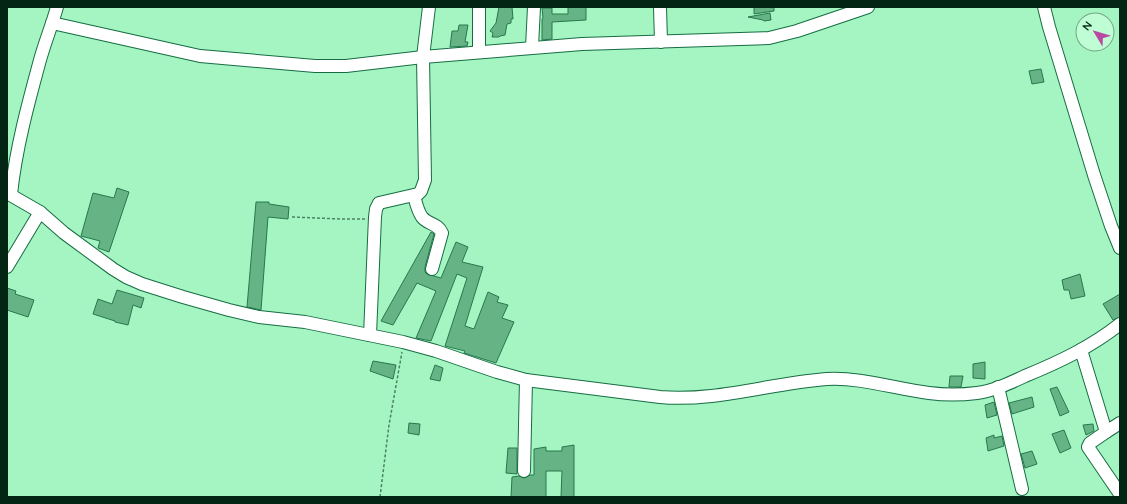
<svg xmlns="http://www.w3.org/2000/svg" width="1127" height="504" font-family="Quicksand,sans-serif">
  <rect width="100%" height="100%" fill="#a4f5c2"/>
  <g fill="#66b485" stroke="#26794d">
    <path d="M499 7H512L513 19H511V23L507 24 505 35 500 36 499 37H492L493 33 490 31 496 23Z"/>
    <path d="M568 7H586V20L552 22V39L542 40V19L543 18 542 8H552V14H568Z"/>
    <path d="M754 7H774V11L754 14Z"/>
    <path d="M770 13 771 20 764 21 763 20 748 17Z"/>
    <path d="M459 25H468L465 42H468L467 46 450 47 452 31H458Z"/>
    <path d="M1041 69 1044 82 1032 84 1029 71Z"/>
    <path d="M117 188 129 192 109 252 98 248 100 241 81 236 93 193 114 198Z"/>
    <path d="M256 202H269V204L289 207 288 219 268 217 261 310 247 307Z"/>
    <path d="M431 232 434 234 425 267V272L427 274 441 278 456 242 468 247 462 262 483 267 465 326 474 329 488 292 499 297 497 302 508 305 502 318 514 322 496 363 464 353 465 351 445 346 467 278 457 274 431 341 416 338 436 291 417 283 393 325 381 321Z"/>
    <path d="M1080 274 1085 296 1071 299 1069 290H1064L1062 280Z"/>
    <path d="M7 288 16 291 15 294 34 300 28 317 7 310Z"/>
    <path d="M117 290 144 298 141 308 133 305 128 325 115 322V321L93 314 98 299 112 304Z"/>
    <path d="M1120 294V317L1113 320 1103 304Z"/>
    <path d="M373 361 396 365 393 379 370 371Z"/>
    <path d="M985 362V379L973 378V364Z"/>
    <path d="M435 365 443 368 440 381 430 379Z"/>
    <path d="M950 376H963L961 387H949Z"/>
    <path d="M1057 387 1069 412 1060 416 1050 389Z"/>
    <path d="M1032 397 1034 407 1012 414 1009 403Z"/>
    <path d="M994 402 997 415 987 418 985 405Z"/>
    <path d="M409 423 420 424 419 435 408 433Z"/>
    <path d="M1093 424 1094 431 1086 435 1083 425Z"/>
    <path d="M1064 430 1071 448 1060 453 1052 434Z"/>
    <path d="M994 435V438L1002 436 1004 446 988 451 986 438Z"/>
    <path d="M574 445V497H561L562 471H546V497H511L512 477 519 476 524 478 530 475H534V449L546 447V451H562V447Z"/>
    <path d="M508 448H517V474L506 473Z"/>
    <path d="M1032 451 1037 464 1025 468 1021 454Z"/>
  </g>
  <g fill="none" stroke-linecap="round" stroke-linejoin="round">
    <g stroke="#166d42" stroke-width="14">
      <g id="minor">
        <path d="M660 7 661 42"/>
        <path d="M1044 7 1049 27 1094 175 1111 226 1120 248"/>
        <path d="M52 23 200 56 315 66H346L423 57 582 44 769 38 797 31 868 7"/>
        <path d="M532 47 534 7"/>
        <path d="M479 52V7"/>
        <path d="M7 193 40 212 64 233 113 269 126 277 142 284 183 297 229 310 259 317 305 322 403 342 436 351 497 372 526 380 660 397C716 402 771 383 827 379 860 377 896 389 929 393 944 395 961 395 977 393 993 391 1010 383 1025 376 1059 362 1091 347 1120 324"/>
        <path d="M11 194C16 148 28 104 40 60 45 42 52 25 57 7"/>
        <path d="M414 196C416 203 418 212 422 217 428 225 438 223 442 233L432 269"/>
        <path d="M7 267 40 212"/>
        <path d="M370 335 375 217 376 209 379 203 418 194 421 191 425 180 423 57 429 7"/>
        <path d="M1081 350 1106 432 1090 443 1088 447 1120 494"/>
        <path d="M998 387 1022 489"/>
        <path d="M1106 432 1120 423"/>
        <path d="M524 471 526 380"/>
      </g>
    </g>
    <g stroke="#4c8362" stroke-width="1.5" stroke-dasharray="3 2" stroke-linecap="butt">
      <path d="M292 217 341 219H365"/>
      <path d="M380 497 389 425 402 352"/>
    </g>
    <use href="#minor" stroke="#fff" stroke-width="12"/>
  </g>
  <rect width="1127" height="504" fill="none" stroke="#032513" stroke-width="16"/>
  <g transform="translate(1095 32) rotate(308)"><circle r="19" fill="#bffed5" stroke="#74a787"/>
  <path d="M0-3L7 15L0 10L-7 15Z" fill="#ba49a4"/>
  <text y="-6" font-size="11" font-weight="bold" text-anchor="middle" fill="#032513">N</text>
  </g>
</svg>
